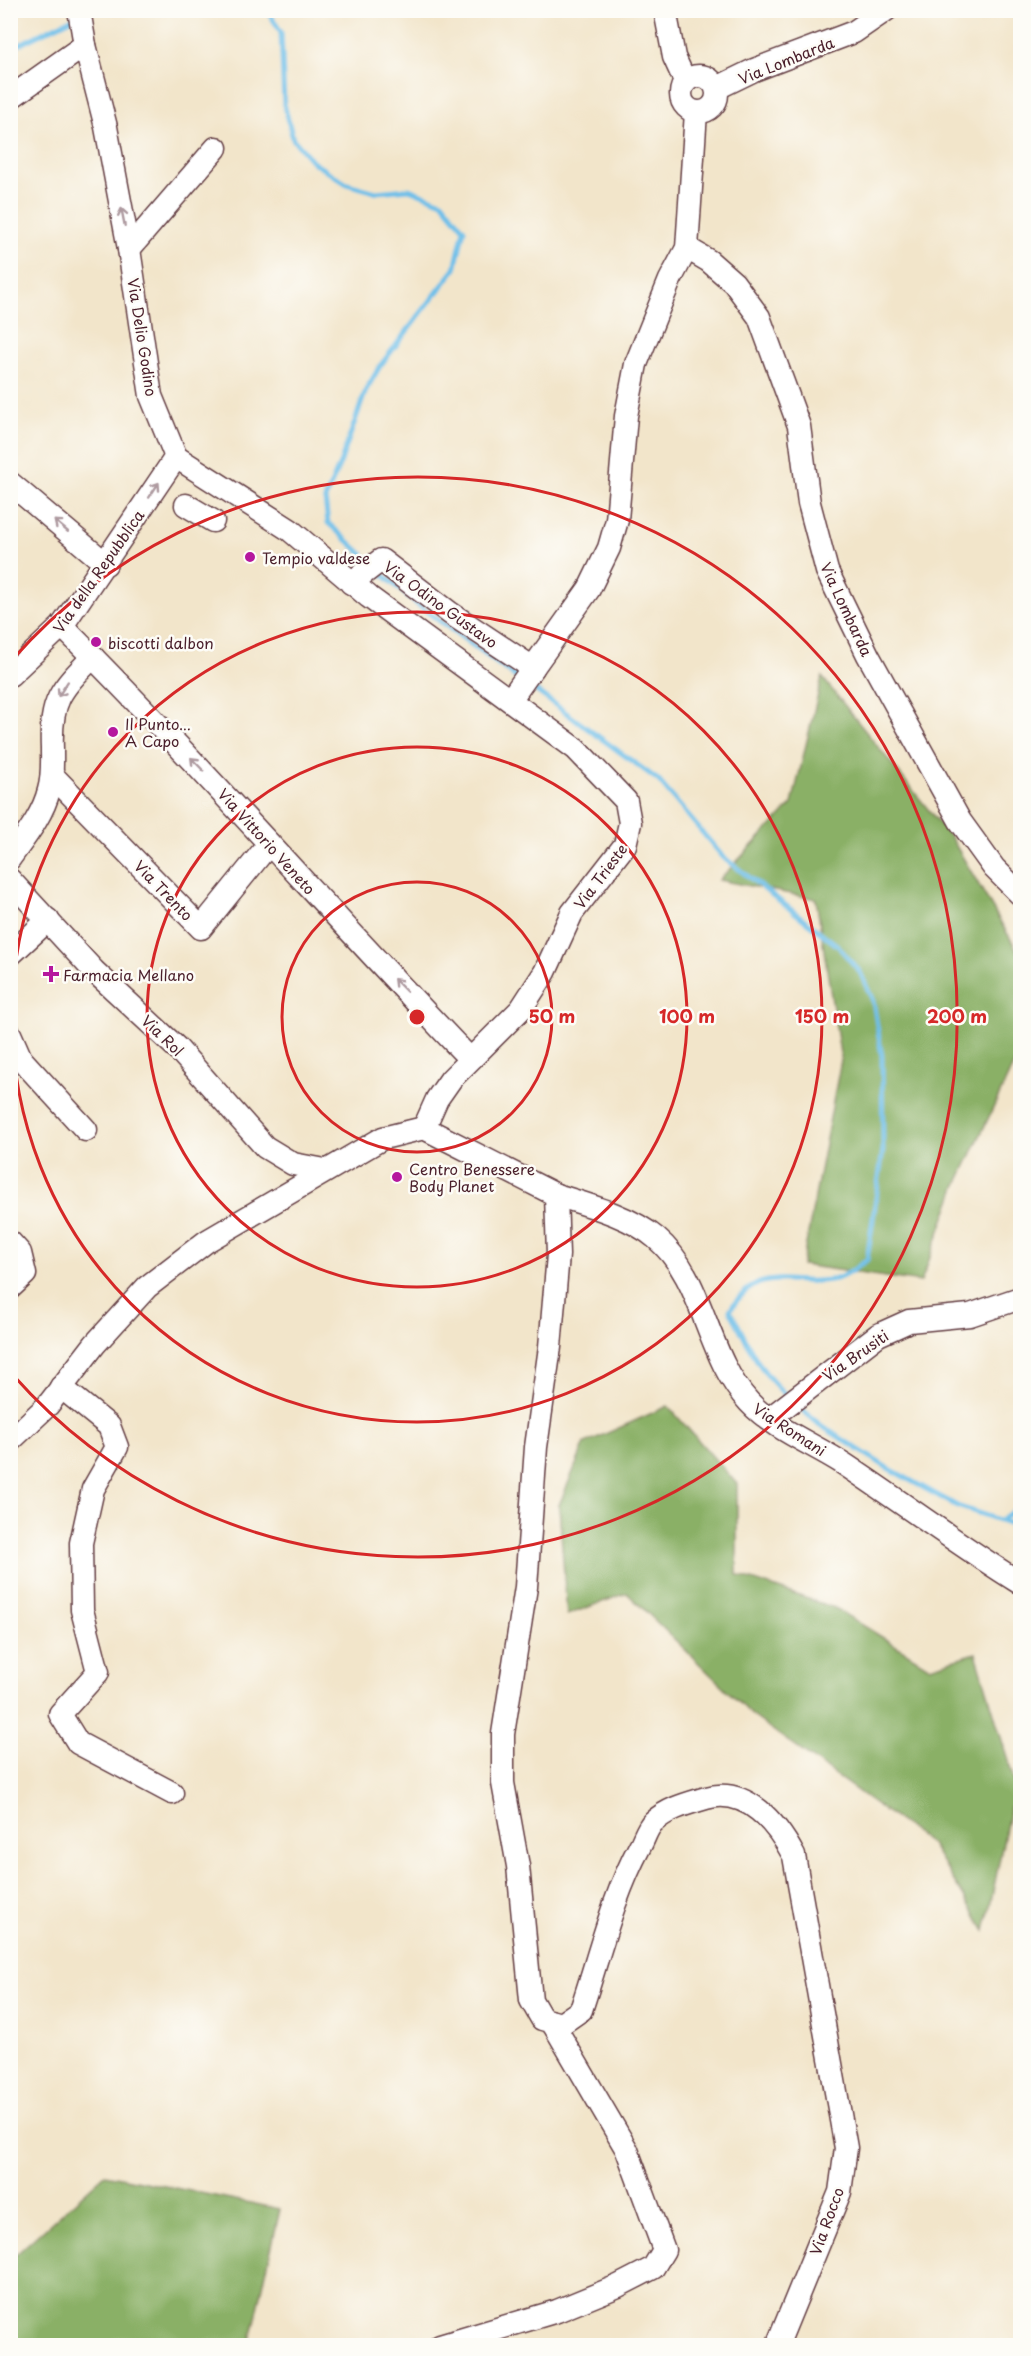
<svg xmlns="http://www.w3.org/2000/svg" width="1031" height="2356" font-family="'Playpen Sans',sans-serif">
  <rect width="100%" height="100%" fill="#fdfcf7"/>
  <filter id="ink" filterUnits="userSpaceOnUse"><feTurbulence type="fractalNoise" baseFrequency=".0167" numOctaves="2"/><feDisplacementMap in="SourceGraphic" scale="12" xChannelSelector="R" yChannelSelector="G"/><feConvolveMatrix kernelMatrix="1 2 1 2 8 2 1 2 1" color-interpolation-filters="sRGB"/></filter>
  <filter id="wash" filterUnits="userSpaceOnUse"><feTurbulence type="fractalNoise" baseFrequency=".008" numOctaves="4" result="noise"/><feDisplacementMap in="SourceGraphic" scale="24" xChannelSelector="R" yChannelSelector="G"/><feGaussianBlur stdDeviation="1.35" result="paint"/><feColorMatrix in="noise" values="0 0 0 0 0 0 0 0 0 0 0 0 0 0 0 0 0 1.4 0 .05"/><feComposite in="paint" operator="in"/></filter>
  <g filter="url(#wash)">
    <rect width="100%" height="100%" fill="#f2e5ca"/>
    <g fill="#8ab066" stroke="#6a6848" stroke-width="1.5">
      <path d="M822 677 952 839 1020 955V1051L956 1187 921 1282 802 1265 841 1060 816 899 719 880 792 804Z"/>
      <path d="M668 1406 737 1484V1575L835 1608 930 1667 976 1653 1015 1784 985 1931 931 1844 753 1716 627 1593 567 1615 559 1505 585 1443Z"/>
      <path d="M105 2174 280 2209 250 2345 85 2346 81 2342 76 2345H11V2259Z"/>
    </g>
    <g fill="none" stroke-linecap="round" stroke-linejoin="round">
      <g stroke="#6ebfe9" stroke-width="5">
        <path d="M267 10 281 32 284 104 293 139 314 163 347 184 376 192 409 189 442 202 464 229 455 269 380 366 366 390 341 461 325 499 328 523 370 561"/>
        <path d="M10 49 75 17"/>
        <path d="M380 572 418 605 517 678"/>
        <path d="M528 685 658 780 723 857 838 946 860 972 873 1001 882 1056 883 1150 867 1260C858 1266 846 1277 835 1279 790 1289 762 1261 730 1310 749 1344 757 1370 788 1397"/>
        <path d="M797 1405 820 1425 886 1467 957 1506 1020 1527"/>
        <path d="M1001 1520 1020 1506"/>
      </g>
    </g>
  </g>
  <g filter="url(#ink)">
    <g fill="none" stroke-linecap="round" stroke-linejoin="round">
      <g stroke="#633d43" stroke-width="25">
        <g id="minor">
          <path d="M79 10 85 45 106 127 129 249 151 396 176 457"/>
          <path d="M665 10 674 57 685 81"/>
          <circle cx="699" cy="94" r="18"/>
          <path d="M717 88 754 70 854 32 886 10"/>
          <path d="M10 98 85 45"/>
          <path d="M687 248 709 261 734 283 759 317 799 426 809 503 827 571 868 655 960 821 994 868 1020 894"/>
          <path d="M129 249 216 148"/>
          <path d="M176 457 290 530 369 597 576 749 626 801 630 823 625 845 572 913 545 972 521 1009 451 1079 437 1099 424 1128"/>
          <path d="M10 483 106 564"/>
          <path d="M186 505 213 521"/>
          <path d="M351 583 381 560 450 613 533 668"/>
          <path d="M62 626C202 766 332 915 469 1058"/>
          <path d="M10 675 62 626 176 457"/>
          <path d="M510 700 589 589 609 548 617 520 626 416 636 364 670 280 687 248 696 112"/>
          <path d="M52 775 201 928 269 844"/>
          <path d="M10 858C25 837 43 815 49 790 53 776 52 763 52 749 50 700 60 690 93 657"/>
          <path d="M10 880 94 971 177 1048 265 1147 293 1164 325 1170"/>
          <path d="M10 955 48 920"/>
          <path d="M10 1034 21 1059 86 1130"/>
          <path d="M556 1195C588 1205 630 1216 656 1238 705 1279 705 1355 749 1402 774 1429 813 1444 844 1464 903 1503 960 1546 1020 1583"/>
          <path d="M10 1242 20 1253 25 1274 10 1288"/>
          <path d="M61 1387 109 1426 117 1447 93 1489 81 1543 82 1610 98 1672 60 1714 78 1743 172 1793"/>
          <path d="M769 1419 878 1335 909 1321 970 1315 1020 1298"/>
          <path d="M10 1441 48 1405 95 1344 147 1287 207 1241 383 1138 424 1128 556 1195 558 1255 550 1347 536 1447 526 1587 503 1734V1783L518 1866 531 2000 542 2019 561 2024 581 2010C599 1956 613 1896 640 1846 644 1839 647 1828 653 1822 669 1808 686 1804 706 1798 747 1786 777 1824 794 1856L846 2148 840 2192 777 2346"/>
          <path d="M440 2346 557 2311 618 2286 653 2268 664 2250 627 2150 552 2022"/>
        </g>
      </g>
      <use href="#minor" stroke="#fff" stroke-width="22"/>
    </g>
    <defs><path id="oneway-shaft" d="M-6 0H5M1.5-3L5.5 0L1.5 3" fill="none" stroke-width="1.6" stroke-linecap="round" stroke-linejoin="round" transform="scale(1.5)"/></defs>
    <g stroke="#ae9aa0">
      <use href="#oneway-shaft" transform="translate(123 217) rotate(-101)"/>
      <use href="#oneway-shaft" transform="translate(154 490) rotate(-57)"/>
      <use href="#oneway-shaft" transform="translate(61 526) rotate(-140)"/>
      <use href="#oneway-shaft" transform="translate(63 689) rotate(123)"/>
      <use href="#oneway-shaft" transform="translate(197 764) rotate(-134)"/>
      <use href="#oneway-shaft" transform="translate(400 985) rotate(-134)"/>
    </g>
  </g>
  <g fill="none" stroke="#d62828" stroke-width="3">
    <circle cx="417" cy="1017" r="135"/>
    <circle cx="417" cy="1017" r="270"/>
    <circle cx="417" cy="1017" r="405"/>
    <path d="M13 659A540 540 0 1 1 13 1375"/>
  </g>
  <g fill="#b5179e" stroke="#fdfcf7" stroke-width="2">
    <circle cx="250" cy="557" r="6"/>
    <circle cx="96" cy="642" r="6"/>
    <circle cx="113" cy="732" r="6"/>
    <path d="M48 965h6v6h6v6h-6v6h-6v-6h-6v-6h6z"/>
    <circle cx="397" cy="1177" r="6"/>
  </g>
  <g text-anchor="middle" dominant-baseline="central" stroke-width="5" stroke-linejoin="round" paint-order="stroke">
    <g font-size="15" fill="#4a1f2b" stroke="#fdfcf7">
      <text transform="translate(786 60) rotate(-22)">Via Lombarda</text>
      <text transform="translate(143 337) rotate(81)">Via Delio Godino</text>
      <text transform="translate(98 571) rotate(-55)">Via della Repubblica</text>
      <text transform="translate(441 604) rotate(36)">Via Odino Gustavo</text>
      <text transform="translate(847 609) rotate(65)">Via Lombarda</text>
      <text transform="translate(267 841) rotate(48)">Via Vittorio Veneto</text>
      <text transform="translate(600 876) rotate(-53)">Via Trieste</text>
      <text transform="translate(164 890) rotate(46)">Via Trento</text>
      <text transform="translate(163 1035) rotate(44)">Via Rol</text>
      <text transform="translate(855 1355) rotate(-35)">Via Brusiti</text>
      <text transform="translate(790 1429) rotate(33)">Via Romani</text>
      <text transform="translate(826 2221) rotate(-70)">Via Rocco</text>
    </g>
    <g font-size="15" fill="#4a1f2b" stroke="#fdfcf7" text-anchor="start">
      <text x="262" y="557">Tempio valdese</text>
      <text x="108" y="642">biscotti dalbon</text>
      <text x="125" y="723">Il Punto...<tspan x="125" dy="17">A Capo</tspan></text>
      <text x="63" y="974">Farmacia Mellano</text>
      <text x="409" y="1168">Centro Benessere<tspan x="409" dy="17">Body Planet</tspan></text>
    </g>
  </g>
  <circle cx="417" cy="1017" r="9" fill="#d62828" stroke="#fdfcf7" stroke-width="3"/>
  <g font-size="18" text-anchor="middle" font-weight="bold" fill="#d62828" stroke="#fdfcf7" stroke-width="5" stroke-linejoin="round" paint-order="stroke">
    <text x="552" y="1023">50 m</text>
    <text x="687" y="1023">100 m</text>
    <text x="822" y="1023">150 m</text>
    <text x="957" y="1023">200 m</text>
  </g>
  <rect width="1031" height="2356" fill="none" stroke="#fdfcf7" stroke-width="36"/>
</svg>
